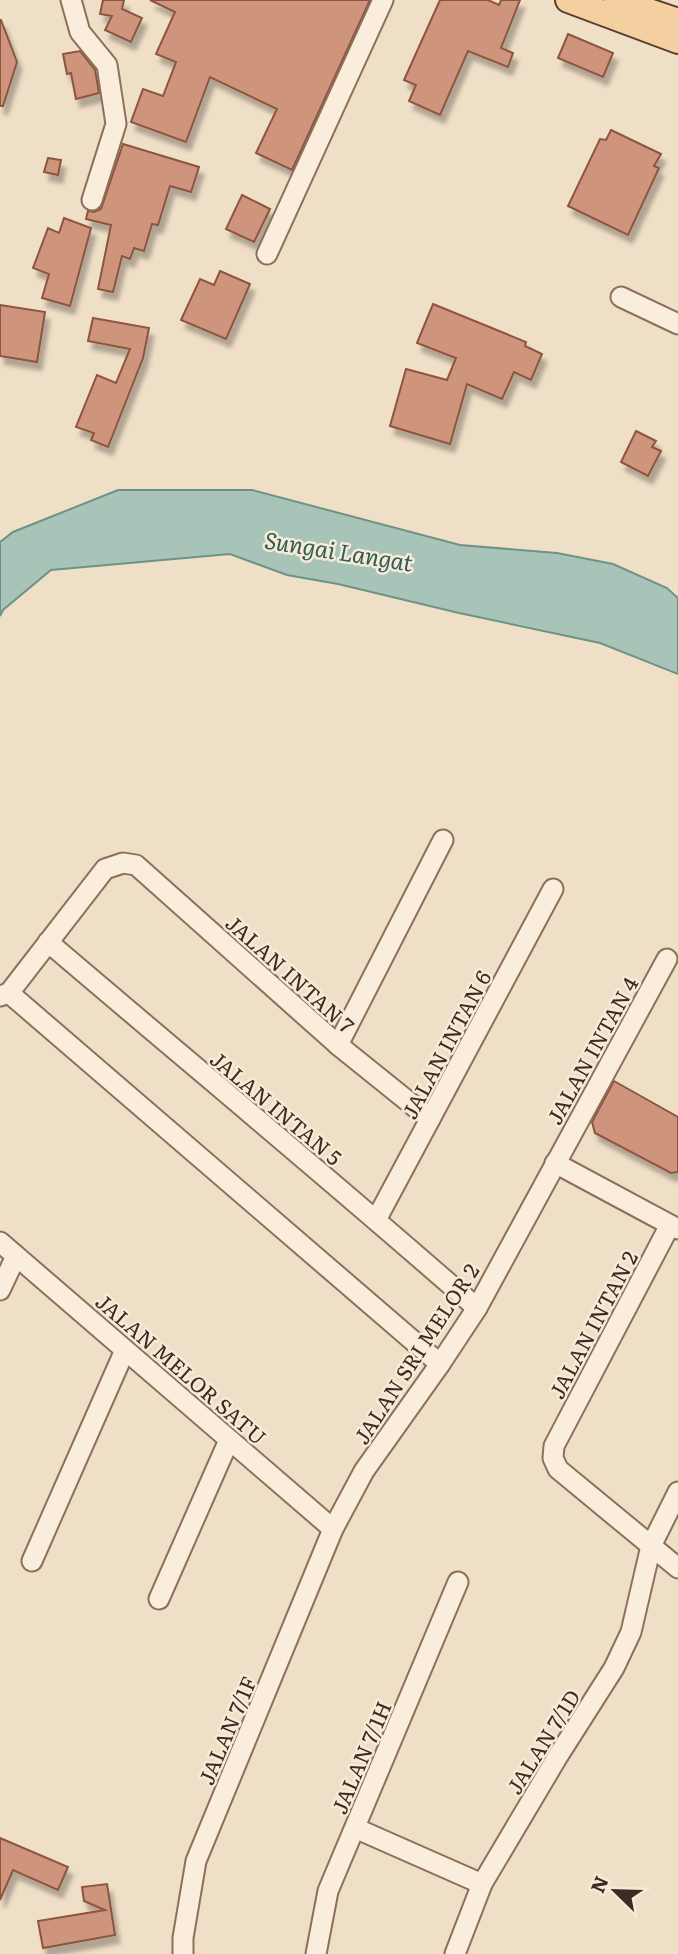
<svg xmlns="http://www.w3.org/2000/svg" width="678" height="1954" font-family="Literata,serif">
  <defs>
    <filter id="shadow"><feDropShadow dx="4.5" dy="8" stdDeviation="2" flood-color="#0004"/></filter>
  </defs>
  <rect width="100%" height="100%" fill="#f0dfc7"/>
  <path fill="#a8c4b9" stroke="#6e9385" stroke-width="2" d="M118 490H252L460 545 557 553 613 564 667 588 678 598V674L600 643 459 613 338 584 287 575 230 554 51 570 3 610 0 616V542L13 532Z"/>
  <g fill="#cf957c" stroke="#8d5540" stroke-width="2" filter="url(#shadow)">
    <path d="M103 0H124L122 9 142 18 131 42 105 30 112 16 100 14Z"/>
    <path d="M150 0H370L292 170 256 153 277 109 210 77 186 142 131 122 143 89 163 96 176 62 156 54 175 12Z"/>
    <path d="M440 0H488L499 5 501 0H520L501 48 513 53 508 67 468 51 440 115 409 101 416 85 404 80Z"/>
    <path d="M0 20H1L17 62 3 106H0Z"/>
    <path d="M568 34 613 53 603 77 558 58Z"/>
    <path d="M80 51 95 70 99 93 76 99 71 73 67 74 63 54Z"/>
    <path d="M611 130 661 154 654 166 659 168 628 235 568 206 600 139 606 140Z"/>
    <path d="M123 144 199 167 191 192 170 186 158 225 152 224 144 251 134 248 130 259 122 256 113 292 98 289 111 225 86 219 88 211 94 212 101 209Z"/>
    <path d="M48 158 61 160 58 175 44 172Z"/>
    <path d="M242 195 270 209 254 242 226 229Z"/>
    <path d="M64 218 91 228 70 306 42 298 49 274 33 268 48 228 59 233Z"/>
    <path d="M220 271 250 284 226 339 181 320 200 279 214 285Z"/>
    <path d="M433 304 526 342 525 346 542 354 531 380 514 372 502 399 467 384 450 444 390 426 406 369 447 380 456 358 417 343Z"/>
    <path d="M0 305 45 312 37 362 0 356Z"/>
    <path d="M93 318 149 328 143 358 108 447 91 440 94 433 76 427 97 375 116 383 130 349 88 341Z"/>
    <path d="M636 431 656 441 652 447 661 451 648 476 621 462Z"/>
    <path d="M614 1081 678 1117V1172L671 1173 595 1133 592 1122Z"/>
    <path d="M0 1838 68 1867 58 1890 13 1870 0 1900Z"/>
    <path d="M107 1884 115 1935 43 1948 38 1921 105 1910 84 1901 82 1887Z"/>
  </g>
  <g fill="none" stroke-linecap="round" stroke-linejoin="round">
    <g stroke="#8d705b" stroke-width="23">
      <g id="minor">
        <path d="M71 0 80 32 107 65 116 124 92 200"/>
        <path d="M267 254 383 0"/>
        <path d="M621 297 678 324"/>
        <path d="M48 942C191 1064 336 1184 477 1308"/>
        <path d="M9 993 105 869 123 863 136 865 338 1045 430 1119"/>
        <path d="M0 996 9 993 440 1364"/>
        <path d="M338 1045 443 840"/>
        <path d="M555 1163 678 1229"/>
        <path d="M376 1220 553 889"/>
        <path d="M670 1225 554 1446 553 1458 558 1469 678 1568"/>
        <path d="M0 1242 333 1529"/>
        <path d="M0 1290 16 1256"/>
        <path d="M32 1561 125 1350"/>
        <path d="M159 1599 229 1440"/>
        <path d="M355 1828 482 1884"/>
        <path d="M183 1954V1938L196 1861 333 1529 364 1471 440 1364 477 1308 667 959"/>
        <path d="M316 1954 328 1891 458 1582"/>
        <path d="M455 1954 482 1884 558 1756 614 1668 631 1632 651 1546 678 1492"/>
      </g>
    </g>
    <g stroke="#5b3e2f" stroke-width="28">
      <g id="major">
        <path d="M568 0 678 41"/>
        <path d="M616 0 678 21"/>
      </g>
    </g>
    <use href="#minor" stroke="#faeddb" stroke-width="19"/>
    <use href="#major" stroke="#f4cf9f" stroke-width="24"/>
  </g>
  <g text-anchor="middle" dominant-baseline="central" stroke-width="5" stroke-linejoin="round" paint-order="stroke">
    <g font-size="21" fill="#3d2a20" stroke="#f7ead7">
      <text transform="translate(291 973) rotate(42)">JALAN INTAN 7</text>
      <text transform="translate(445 1044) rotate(-62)">JALAN INTAN 6</text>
      <text transform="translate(591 1050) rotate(-61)">JALAN INTAN 4</text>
      <text transform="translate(277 1107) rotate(40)">JALAN INTAN 5</text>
      <text transform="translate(592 1324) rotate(-62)">JALAN INTAN 2</text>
      <text transform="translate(415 1353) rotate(-57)">JALAN SRI MELOR 2</text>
      <text transform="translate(182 1368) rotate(41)">JALAN MELOR SATU</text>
      <text transform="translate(226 1730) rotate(-67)">JALAN 7/1F</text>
      <text transform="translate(542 1741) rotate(-58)">JALAN 7/1D</text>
      <text transform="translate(360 1757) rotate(-67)">JALAN 7/1H</text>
    </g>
    <g font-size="23" font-style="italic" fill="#2e5d54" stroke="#f7ead7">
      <text transform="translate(339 550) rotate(9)">Sungai Langat</text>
    </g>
  </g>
  <g transform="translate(615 1891) rotate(293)" stroke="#f7ead7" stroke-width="5" paint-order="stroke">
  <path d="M0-5L12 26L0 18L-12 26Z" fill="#3d2a20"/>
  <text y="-10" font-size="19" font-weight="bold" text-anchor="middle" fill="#3d2a20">N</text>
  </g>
</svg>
